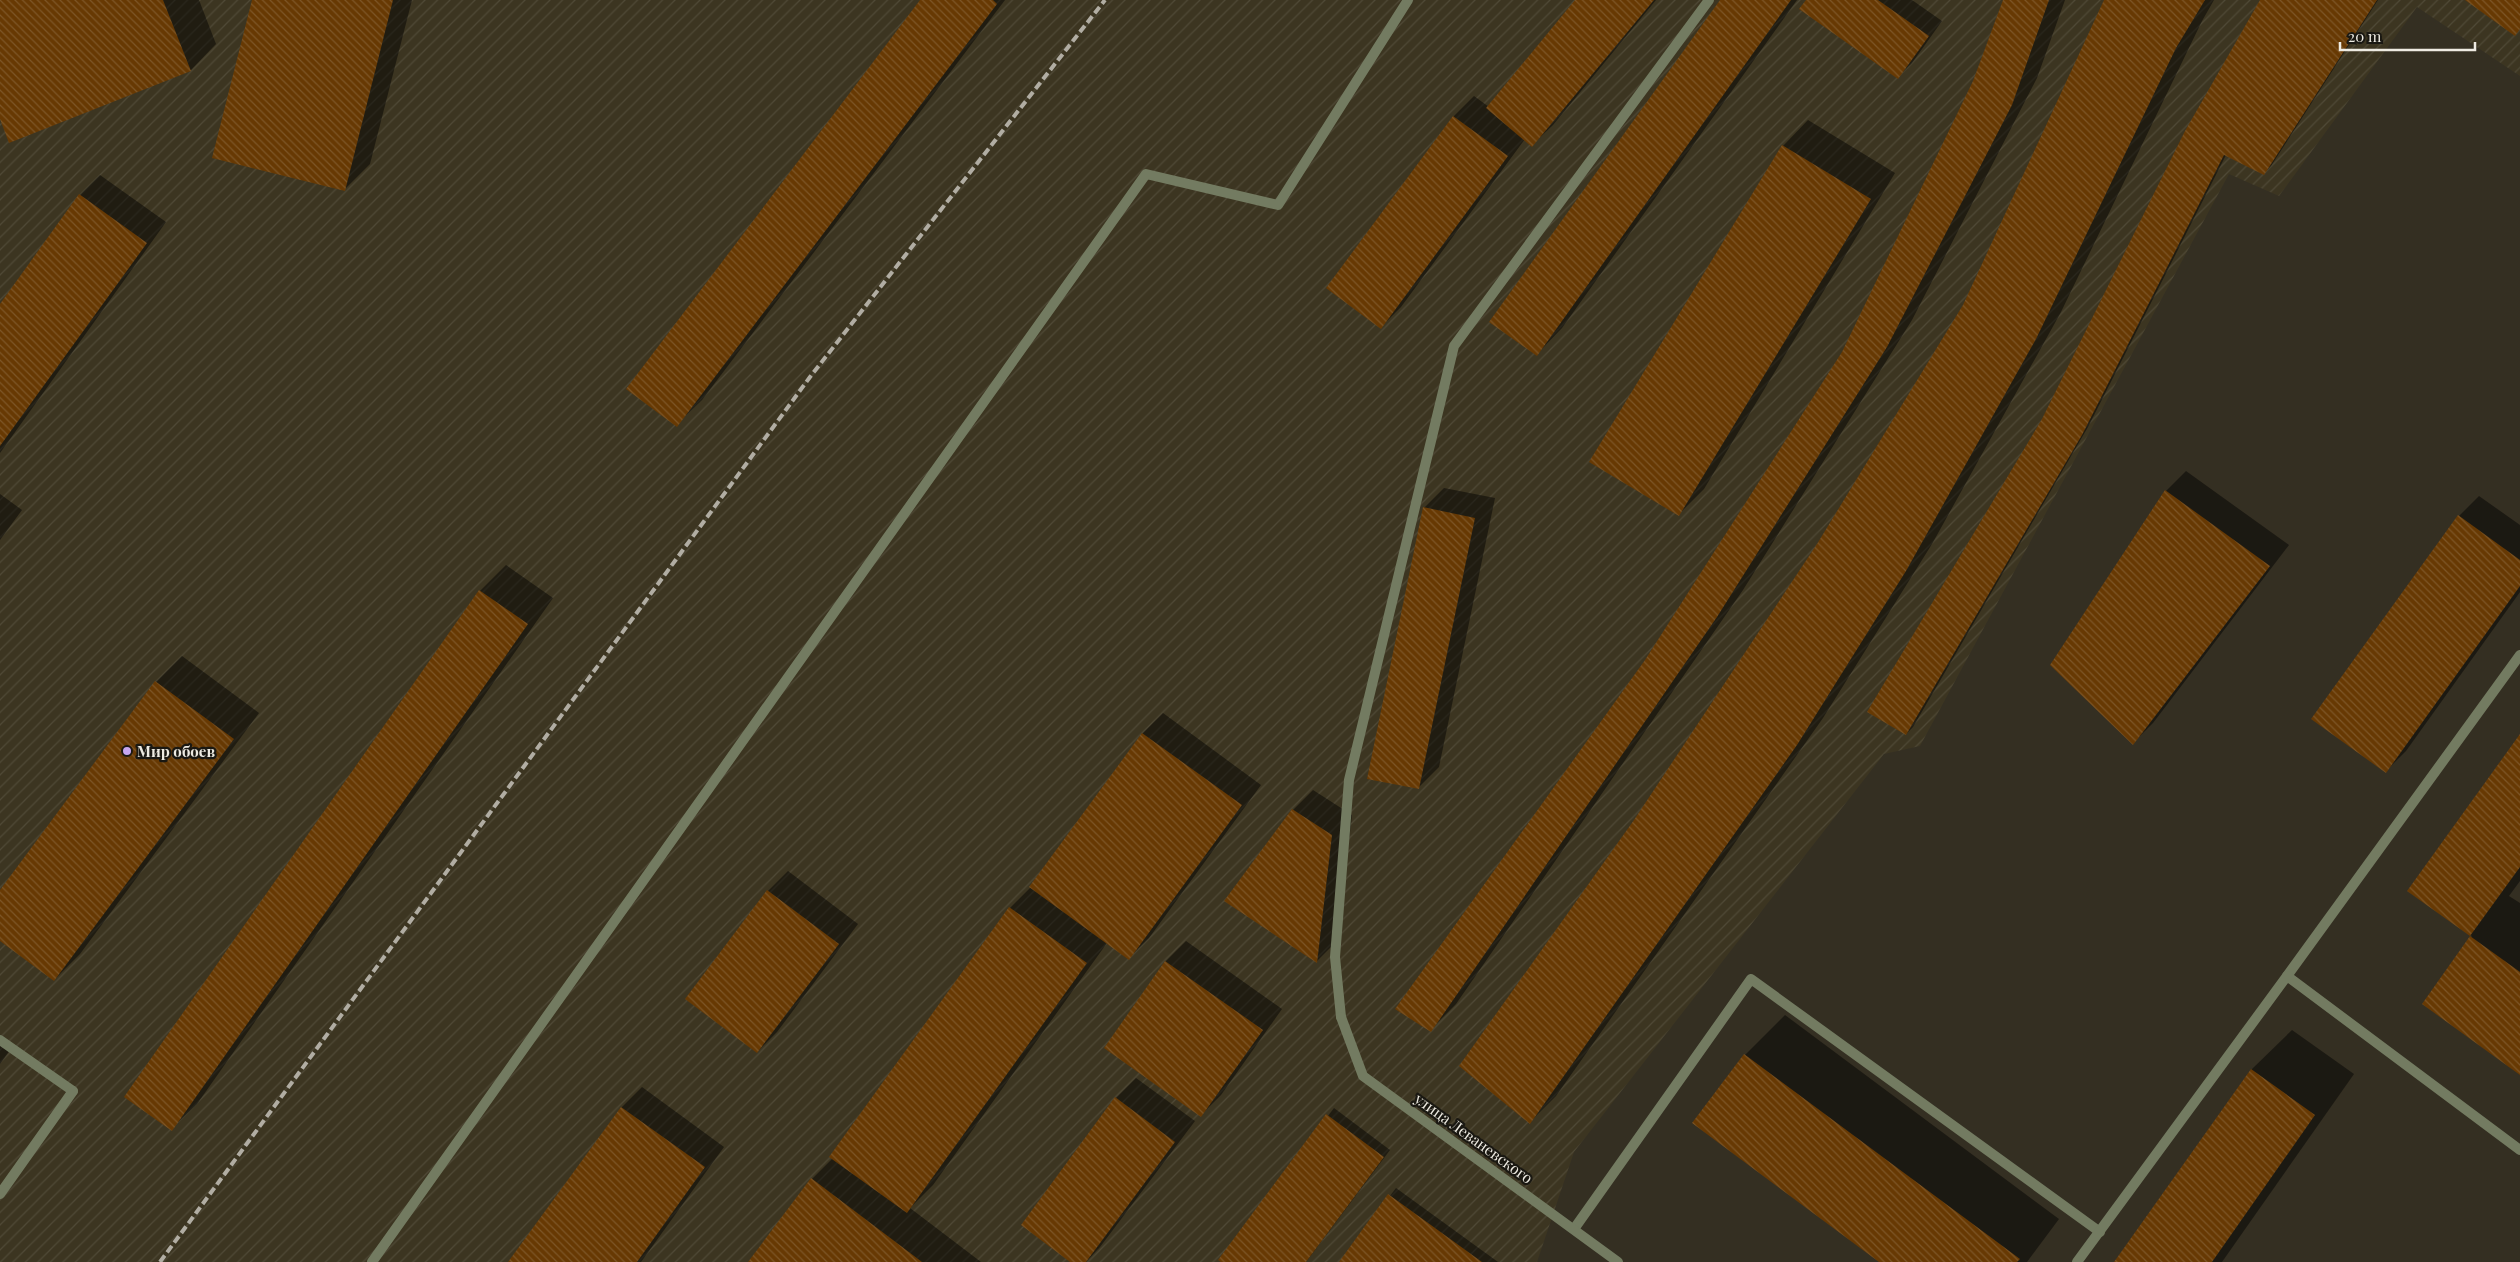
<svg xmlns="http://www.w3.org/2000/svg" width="2520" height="1262" font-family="'Playfair Display',serif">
  <defs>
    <pattern id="industrial-furrows" width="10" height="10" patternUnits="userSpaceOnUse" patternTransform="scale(1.25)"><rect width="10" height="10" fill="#3c3521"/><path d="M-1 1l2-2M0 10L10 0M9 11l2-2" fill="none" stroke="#4f4936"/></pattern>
    <pattern id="building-back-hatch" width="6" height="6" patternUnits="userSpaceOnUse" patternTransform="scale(1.25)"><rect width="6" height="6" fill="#673903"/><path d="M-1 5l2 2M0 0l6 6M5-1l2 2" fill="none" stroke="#7d5627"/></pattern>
  </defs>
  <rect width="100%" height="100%" fill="#342f22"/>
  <path fill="url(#industrial-furrows)" d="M0 0H2520V76L2417 7 2279 196 2229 174 1920 746 1884 754 1574 1152 1537 1262H0Z"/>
  <g fill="#0007">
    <path d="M0 0H199L216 44 191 70 0 116Z"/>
    <path d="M253 0H412L370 164 344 190Z"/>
    <path d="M922 0H1005L702 400 676 425Z"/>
    <path d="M1577 0H1656L1553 125 1532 145 1525 139 1401 307 1381 327 1327 288 1454 116 1474 96 1489 107Z"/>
    <path d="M1721 0H1797L1562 328 1537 354Z"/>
    <path d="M1807 0H1912L1942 21 1912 63 1898 77Z"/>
    <path d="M2004 0H2065L2037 78 1912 320 1743 590 1456 1004 1430 1030 1646 660 1843 353 1974 82Z"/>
    <path d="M2105 0H2214L2202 21 2061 312 1932 544 1823 718 1556 1096 1530 1122 1635 821 1818 544 1964 305Z"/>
    <path d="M2261 0H2378L2271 166 2264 173 2226 155 2088 427 1913 727 1906 734 2043 420Z"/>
    <path d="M1808 120 1895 173 1704 489 1679 514 1783 146Z"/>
    <path d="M100 175 166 222 0 453V306L80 195Z"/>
    <path d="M2186 471 2289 545 2153 723 2133 743 2166 491Z"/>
    <path d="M1444 488 1495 498 1439 767 1419 787 1424 508Z"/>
    <path d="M0 494 22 510 0 540Z"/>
    <path d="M2479 496 2520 525V592L2406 751 2386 771 2459 516Z"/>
    <path d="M506 565 553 598 197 1104 171 1129 480 591Z"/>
    <path d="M182 656 259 713 80 954 54 980 0 940V892L156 682Z"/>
    <path d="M1163 713 1261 785 1149 938 1128 959 1107 943 933 1185 910 1208 981 1262H749L812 1179 833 1158 1010 908 1031 887 1143 733Z"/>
    <path d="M2520 736V881L2509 896 2520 903V1073L2424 1004 2472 936 2409 890Z"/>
    <path d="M1313 790 1352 815 1337 941 1317 961 1293 810Z"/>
    <path d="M788 871 858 924 777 1032 757 1052 768 891Z"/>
    <path d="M1186 941 1282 1009 1221 1095 1201 1115 1105 1048 1166 961Z"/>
    <path d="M1785 1015 2059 1219 2027 1262H1881L1745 1055Z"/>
    <path d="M2292 1030 2354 1074 2222 1262H2115L2252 1069Z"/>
    <path d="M0 1043 10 1050 0 1064Z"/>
    <path d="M1136 1078 1195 1121 1100 1247 1086 1262H1072L1116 1098Z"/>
    <path d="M642 1087 724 1147 641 1262H510L622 1107Z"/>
    <path d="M1334 1108 1390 1150 1306 1262H1223L1219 1260Z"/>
    <path d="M1396 1188 1498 1262H1340Z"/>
  </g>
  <g fill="url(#building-back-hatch)">
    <path d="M0 0H163L191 71 9 143 0 119Z"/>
    <path d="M252 0H393L345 191 212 158Z"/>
    <path d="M920 0H993L997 4 677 427 626 389Z"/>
    <path d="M1575 0H1654L1532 147 1486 108Z"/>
    <path d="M1720 0H1791L1537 356 1489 322Z"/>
    <path d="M1806 0H1878L1929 36 1898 79 1799 9Z"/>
    <path d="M2003 0H2049L2012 105 1887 347 1717 617 1431 1032 1395 1009 1645 660 1842 352 1973 81Z"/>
    <path d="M2104 0H2205L2176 48 2036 339 1906 571 1797 745 1530 1124 1459 1066 1634 820 1817 544 1963 305Z"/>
    <path d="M2260 0H2377L2264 175 2224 155 2082 435 1906 735 1867 712 2042 419 2185 131Z"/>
    <path d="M2465 0H2520V29L2515 36Z"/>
    <path d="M1453 116 1508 156 1381 329 1326 288Z"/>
    <path d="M1782 145 1871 199 1679 516 1589 462Z"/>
    <path d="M79 194 147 243 0 446V304Z"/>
    <path d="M2165 490 2270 566 2133 745 2050 665Z"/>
    <path d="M1423 507 1475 518 1419 789 1367 779Z"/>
    <path d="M2458 515 2520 560V586L2386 773 2311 719Z"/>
    <path d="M479 590 528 624 172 1131 124 1097Z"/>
    <path d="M155 681 234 739 54 981 0 941V890Z"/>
    <path d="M1142 733 1242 805 1129 960 1029 887Z"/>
    <path d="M2520 734V867L2470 936 2407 891Z"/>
    <path d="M1292 809 1332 835 1317 963 1224 901Z"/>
    <path d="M767 890 839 944 757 1053 685 999Z"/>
    <path d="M1009 907 1087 963 907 1213 829 1157Z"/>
    <path d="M2470 936 2520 972V1075L2422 1004Z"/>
    <path d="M1165 961 1263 1030 1201 1117 1104 1048Z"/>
    <path d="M1744 1054 2020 1259 2017 1262H1879L1692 1123Z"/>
    <path d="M2251 1069 2315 1115 2212 1262H2114Z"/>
    <path d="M1115 1097 1175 1142 1086 1262H1070L1021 1225Z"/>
    <path d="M621 1107 705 1167 637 1262H508Z"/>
    <path d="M1326 1114 1384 1157 1306 1262H1221L1218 1260Z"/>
    <path d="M811 1178 922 1262H748Z"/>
    <path d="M1388 1194 1482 1262H1339Z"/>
  </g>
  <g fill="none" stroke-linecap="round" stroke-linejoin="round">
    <g stroke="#737b61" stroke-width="10">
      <path d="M2287 976 2520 655"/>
      <path d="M1341 1017 1335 957 1349 780 1454 346 1709 0"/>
      <path d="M0 1040 73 1091"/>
      <path d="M1574 1229 1751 979 2100 1232"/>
      <path d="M372 1262 1146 174 1278 205 1408 0"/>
      <path d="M2077 1262 2287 976 2520 1150"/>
    </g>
    <g stroke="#737b61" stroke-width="10">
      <path d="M1341 1017 1363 1076 1618 1262"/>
      <path d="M0 1194 73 1091"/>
    </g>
    <path stroke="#b1ada3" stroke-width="4" stroke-dasharray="8 4" stroke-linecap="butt" d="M160 1262 810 377 1105 0"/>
  </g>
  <circle fill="#c6a6f0" stroke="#1a1812" stroke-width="2" cx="127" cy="751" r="5"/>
  <g text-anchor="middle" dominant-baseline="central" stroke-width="4.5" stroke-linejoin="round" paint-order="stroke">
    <g font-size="15" font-weight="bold" fill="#eeebe2" stroke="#1a1812" text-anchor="start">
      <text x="137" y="751">Мир обоев</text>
    </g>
    <g font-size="15" fill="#eeebe2" stroke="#1a1812">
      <text transform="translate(1474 1138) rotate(36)">улица Леваневского</text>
    </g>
  </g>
  <path d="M2340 42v8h135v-8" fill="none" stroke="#eeebe2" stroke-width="2.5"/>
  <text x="2348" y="42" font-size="15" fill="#eeebe2" stroke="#1a1812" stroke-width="4" paint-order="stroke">20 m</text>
</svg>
